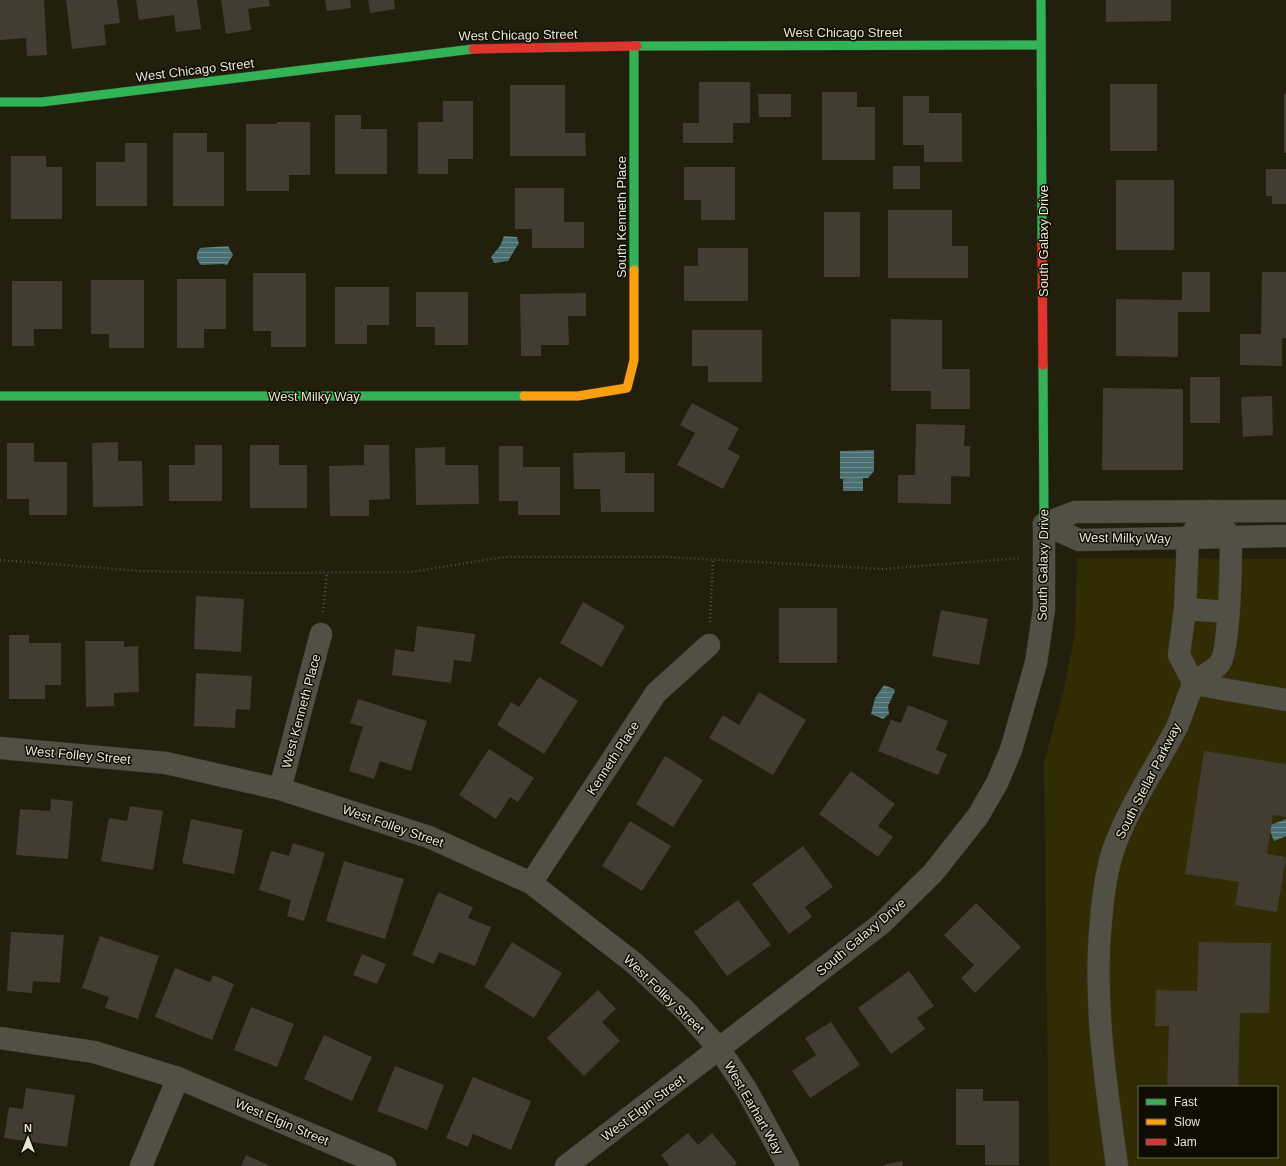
<svg xmlns="http://www.w3.org/2000/svg" width="1286" height="1166" font-family="Helvetica,sans-serif">
  <defs>
    <pattern id="water-rules" width="6" height="5" patternUnits="userSpaceOnUse"><rect width="6" height="5" fill="#4a7074"/><path d="M0 2.5h6" fill="none" stroke="#6d8b8d"/></pattern>
  </defs>
  <rect width="100%" height="100%" fill="#221f0d"/>
  <path fill="#322c05" fill-rule="evenodd" d="M1077 558 1286 559V1166H1049L1044 763 1064 689 1075 633ZM1139 1087H1277V1157H1139Z"/>
  <g fill="url(#water-rules)">
    <path d="M504 236 517 237 519 243 508 261 494 263 491 257 500 246Z"/>
    <path d="M228 246 233 255 227 265 223 264 201 265C195 258 196 255 200 248Z"/>
    <path d="M874 450V471L868 478H863V491H843V479H840V451Z"/>
    <path d="M884 685 894 689 895 691 888 706 889 714 883 719 871 714 875 698Z"/>
    <path d="M1286 819V836L1274 841 1268 826Z"/>
  </g>
  <g fill="#423c31">
    <path d="M0 0H44L47 55 27 56 26 38 0 40Z"/>
    <path d="M66 0H117L120 23 104 25 106 45 72 49Z"/>
    <path d="M136 0H197L201 29 176 32 174 15 139 20Z"/>
    <path d="M221 0H269L270 6 248 9 251 30 226 34Z"/>
    <path d="M325 0H350L351 8 327 11Z"/>
    <path d="M368 0H394L395 9 370 13Z"/>
    <path d="M1106 0H1171V21L1106 22Z"/>
    <path d="M699 82H750V123H733V143H683V123H699Z"/>
    <rect x="1110" y="84" width="47" height="67"/>
    <path d="M510 85H565V133H585L586 156H510Z"/>
    <path d="M822 92H857V107H875V160H822Z"/>
    <path d="M758 94H791V117H759Z"/>
    <rect x="1284" y="94" width="2" height="59"/>
    <path d="M903 96H929V113H962V162H924V145H903Z"/>
    <path d="M443 101H473V159H448V174H418V122H443Z"/>
    <path d="M335 115H361V129H387V174H335Z"/>
    <path d="M277 122H310V175H289V191H246V124H277Z"/>
    <path d="M173 133H207V152H224V206H173Z"/>
    <path d="M125 143H147V206H96V162H125Z"/>
    <path d="M11 156H46V167H62V219H11Z"/>
    <rect x="893" y="166" width="27" height="23"/>
    <path d="M684 167H735V220H701V200H684Z"/>
    <path d="M1266 169H1286V204H1272V196H1266Z"/>
    <rect x="1116" y="180" width="58" height="70"/>
    <path d="M515 188H564V222H584V248H532V229H515Z"/>
    <path d="M888 210H952V246H968V278H888Z"/>
    <rect x="824" y="212" width="36" height="65"/>
    <path d="M698 248H748V301H684V266H698Z"/>
    <path d="M1182 272H1210V312H1178V357L1116 356V299L1182 300Z"/>
    <path d="M1262 272H1286V338H1282V366L1240 365V334H1261Z"/>
    <path d="M253 273H306V347H271V331H253Z"/>
    <path d="M177 279H226V329H204V348H177Z"/>
    <path d="M91 280H144V348H109V334H91Z"/>
    <path d="M12 281H62V329H34V346H12Z"/>
    <path d="M335 287H389V325H367V344H335Z"/>
    <path d="M416 292H468V345H435V327H416Z"/>
    <path d="M586 293V316H568L569 345H541V356H521L520 294Z"/>
    <path d="M891 319 942 320V369H970V409H931V391H891Z"/>
    <path d="M692 330H762V382H708V366H692Z"/>
    <rect x="1190" y="377" width="30" height="46"/>
    <path d="M1103 388 1183 389V470H1102Z"/>
    <path d="M1272 396 1273 435 1243 437 1241 397Z"/>
    <path d="M692 403 739 428 728 449 740 456 723 489 677 465 695 433 680 425Z"/>
    <path d="M916 424 965 425 964 446H970V477L951 476V504L898 503V475H915Z"/>
    <path d="M118 442V461H142L143 506 93 507 92 443Z"/>
    <path d="M7 443H34V462H67V515H29V499H7Z"/>
    <path d="M195 445H222V501H169V465H195Z"/>
    <path d="M250 445H279V465H307V508H250Z"/>
    <path d="M364 445H389L390 499 369 500V516H330L329 466 364 465Z"/>
    <path d="M499 446H523V467H560V515H518V501H499Z"/>
    <path d="M445 447V465H478L479 504 416 505 415 448Z"/>
    <path d="M625 452V473H654V512H601L600 489H574L573 453Z"/>
    <path d="M196 596 244 599 241 652 194 649Z"/>
    <path d="M583 602 625 626 602 667 560 643Z"/>
    <rect x="779" y="608" width="58" height="55"/>
    <path d="M941 610 988 619 979 665 932 656Z"/>
    <path d="M417 626 475 634 471 662 454 660 451 683 392 675 395 649 414 652Z"/>
    <path d="M9 635H29V643H61V685H45V699H9Z"/>
    <path d="M85 641H124V647L138 646 139 692 114 693V706L86 707Z"/>
    <path d="M196 673 252 676 250 710 236 709 235 728 194 726Z"/>
    <path d="M539 677 578 701 544 754 497 725 511 702 519 707Z"/>
    <path d="M759 692 806 720 773 775 709 738 723 715 739 725Z"/>
    <path d="M358 699 427 721 411 771 380 761 374 779 349 771 363 727 350 723Z"/>
    <path d="M908 705 948 721 936 750 947 754 938 775 878 751 891 720 901 723Z"/>
    <path d="M489 749 534 778 518 802 510 797 496 819 459 795Z"/>
    <path d="M1204 751 1286 764V817L1273 815 1267 854 1286 857 1277 912 1235 905 1239 882 1185 874Z"/>
    <path d="M665 756 703 780 673 827 636 804Z"/>
    <path d="M851 771 895 804 878 826 893 837 878 857 819 814Z"/>
    <path d="M51 799 73 801 68 859 16 855 20 809 50 811Z"/>
    <path d="M130 806 163 811 153 870 101 861 109 818 127 821Z"/>
    <path d="M191 819 243 830 234 874 182 863Z"/>
    <path d="M630 821 671 846 642 891 602 866Z"/>
    <path d="M293 843 325 853 304 921 287 916 291 900 259 890 271 851 289 856Z"/>
    <path d="M803 846 833 887 805 907 812 917 789 934 752 884Z"/>
    <path d="M344 861 404 879 385 939 326 921Z"/>
    <path d="M438 892 473 907 468 918 491 927 475 966 439 952 434 964 412 955Z"/>
    <path d="M738 900 771 945 727 976 694 932Z"/>
    <path d="M976 903 1021 947 975 993 961 978 974 965 944 935Z"/>
    <path d="M11 932 64 935 60 983 33 981 32 993 7 991Z"/>
    <path d="M100 936 159 956 138 1019 105 1008 109 997 82 988Z"/>
    <path d="M512 942 562 973 534 1018 484 987Z"/>
    <path d="M1199 942 1271 943 1269 1013H1240L1238 1087H1167L1169 1026H1155L1156 990 1197 991Z"/>
    <path d="M362 954 386 964 377 984 353 975Z"/>
    <path d="M175 968 210 982 213 975 234 984 212 1040 155 1017Z"/>
    <path d="M909 971 934 1006 917 1018 925 1029 891 1054 858 1008Z"/>
    <path d="M598 990 616 1009 602 1022 620 1041 584 1076 547 1038Z"/>
    <path d="M251 1007 294 1024 277 1067 234 1050Z"/>
    <path d="M831 1022 860 1065 810 1098 792 1071 816 1055 805 1038Z"/>
    <path d="M324 1035 372 1057 352 1101 304 1079Z"/>
    <path d="M395 1066 444 1085 427 1130 377 1111Z"/>
    <path d="M473 1077 531 1101 511 1150 473 1134 468 1147 446 1138Z"/>
    <path d="M26 1088 75 1095 67 1147 4 1138 9 1107 23 1109Z"/>
    <path d="M956 1089H983V1101H1019V1165H985V1145H956Z"/>
    <path d="M688 1133 698 1145 712 1133 737 1163 734 1166H670L661 1155Z"/>
    <path d="M246 1155 271 1166H241Z"/>
    <path d="M902 1161 903 1166H883V1165Z"/>
  </g>
  <g fill="none" stroke-linecap="round" stroke-linejoin="round">
    <g stroke="#3b392d" stroke-width="23">
      <g id="street">
        <path d="M1044 524 1079 540 1286 536"/>
        <path d="M1044 524 1075 512 1286 511"/>
        <path d="M1185 609 1228 612"/>
        <path d="M1194 684 1286 700"/>
        <path d="M0 748 166 763 280 789 429 837 531 883 634 963 685 1010 720 1050 746 1089 788 1166"/>
        <path d="M280 789 321 634"/>
        <path d="M531 883 656 693 709 645"/>
        <path d="M0 1038 94 1052 178 1078 385 1166"/>
        <path d="M141 1166 178 1078"/>
        <path d="M566 1166 881 924 933 873 978 816 997 783 1011 750 1036 663 1044 609V524"/>
        <path d="M1117 1166C1106 1084 1093 1003 1101 920 1103 896 1106 871 1114 848 1129 806 1156 767 1177 727 1182 716 1189 691 1194 684 1200 675 1214 672 1220 663 1230 649 1231 559 1231 537L1210 511 1188 538 1185 609 1179 655 1194 684"/>
      </g>
    </g>
    <g stroke="#3b392d" stroke-width="10">
      <g id="fast">
        <path d="M1041 0 1042 244"/>
        <path d="M634 46V270"/>
        <path d="M637 46 1041 45"/>
        <path d="M0 102H42L473 49"/>
        <path d="M1043 365 1044 524"/>
        <path d="M0 396H524"/>
      </g>
    </g>
    <g stroke="#3b392d" stroke-width="10">
      <path id="slow" d="M524 396H578L627 388 634 360V270"/>
    </g>
    <g stroke="#3b392d" stroke-width="10">
      <g id="jam">
        <path d="M473 49 637 46"/>
        <path d="M1042 244 1043 365"/>
      </g>
    </g>
    <g stroke="#524f44" stroke-width="2.5" stroke-dasharray="1 3" stroke-linecap="butt">
      <path d="M0 560 141 571 261 573 411 572 504 557H667L883 569 1021 558"/>
      <path d="M323 612 327 573"/>
      <path d="M710 622 713 559"/>
    </g>
    <use href="#street" stroke="#525044" stroke-width="22"/>
    <use href="#fast" stroke="#30b455" stroke-width="9"/>
    <use href="#slow" stroke="#ff9f0a" stroke-width="9"/>
    <use href="#jam" stroke="#e5322d" stroke-width="9"/>
  </g>
  <g text-anchor="middle" dominant-baseline="central" stroke-width="3" stroke-linejoin="round" paint-order="stroke">
    <g font-size="13" fill="#e6e4d2" stroke="#100e03">
      <text x="843" y="32">West Chicago Street</text>
      <text transform="translate(518 35) rotate(-1)">West Chicago Street</text>
      <text transform="translate(195 70) rotate(-7)">West Chicago Street</text>
      <text transform="translate(621 217) rotate(-90)">South Kenneth Place</text>
      <text transform="translate(1043 241) rotate(-90)">South Galaxy Drive</text>
      <text x="314" y="396">West Milky Way</text>
      <text transform="translate(1125 538) rotate(1)">West Milky Way</text>
      <text transform="translate(1043 565) rotate(-89)">South Galaxy Drive</text>
      <text transform="translate(301 711) rotate(-75)">West Kenneth Place</text>
      <text transform="translate(78 755) rotate(5)">West Folley Street</text>
      <text transform="translate(613 758) rotate(-57)">Kenneth Place</text>
      <text transform="translate(1148 781) rotate(-63)">South Stellar Parkway</text>
      <text transform="translate(393 826) rotate(19)">West Folley Street</text>
      <text transform="translate(861 937) rotate(-40)">South Galaxy Drive</text>
      <text transform="translate(664 994) rotate(44)">West Folley Street</text>
      <text transform="translate(643 1108) rotate(-37)">West Elgin Street</text>
      <text transform="translate(754 1108) rotate(60)">West Earhart Way</text>
      <text transform="translate(282 1122) rotate(23)">West Elgin Street</text>
    </g>
  </g>
  <rect x="1138" y="1086" width="140" height="72" fill="#100e03" stroke="#666456"/>
  <rect x="1146" y="1099" width="20" height="6" fill="#30b455" stroke="#666456"/>
  <text x="1174" y="1106" font-size="12" fill="#e6e4d2">Fast</text>
  <rect x="1146" y="1119" width="20" height="6" fill="#ff9f0a" stroke="#666456"/>
  <text x="1174" y="1126" font-size="12" fill="#e6e4d2">Slow</text>
  <rect x="1146" y="1139" width="20" height="6" fill="#e5322d" stroke="#666456"/>
  <text x="1174" y="1146" font-size="12" fill="#e6e4d2">Jam</text>
  <g transform="translate(28 1138)" stroke="#100e03" stroke-width="3" paint-order="stroke">
  <path d="M0-3L7 15L0 10L-7 15Z" fill="#e6e4d2"/>
  <text y="-6" font-size="11" font-weight="bold" text-anchor="middle" fill="#e6e4d2">N</text>
  </g>
</svg>
